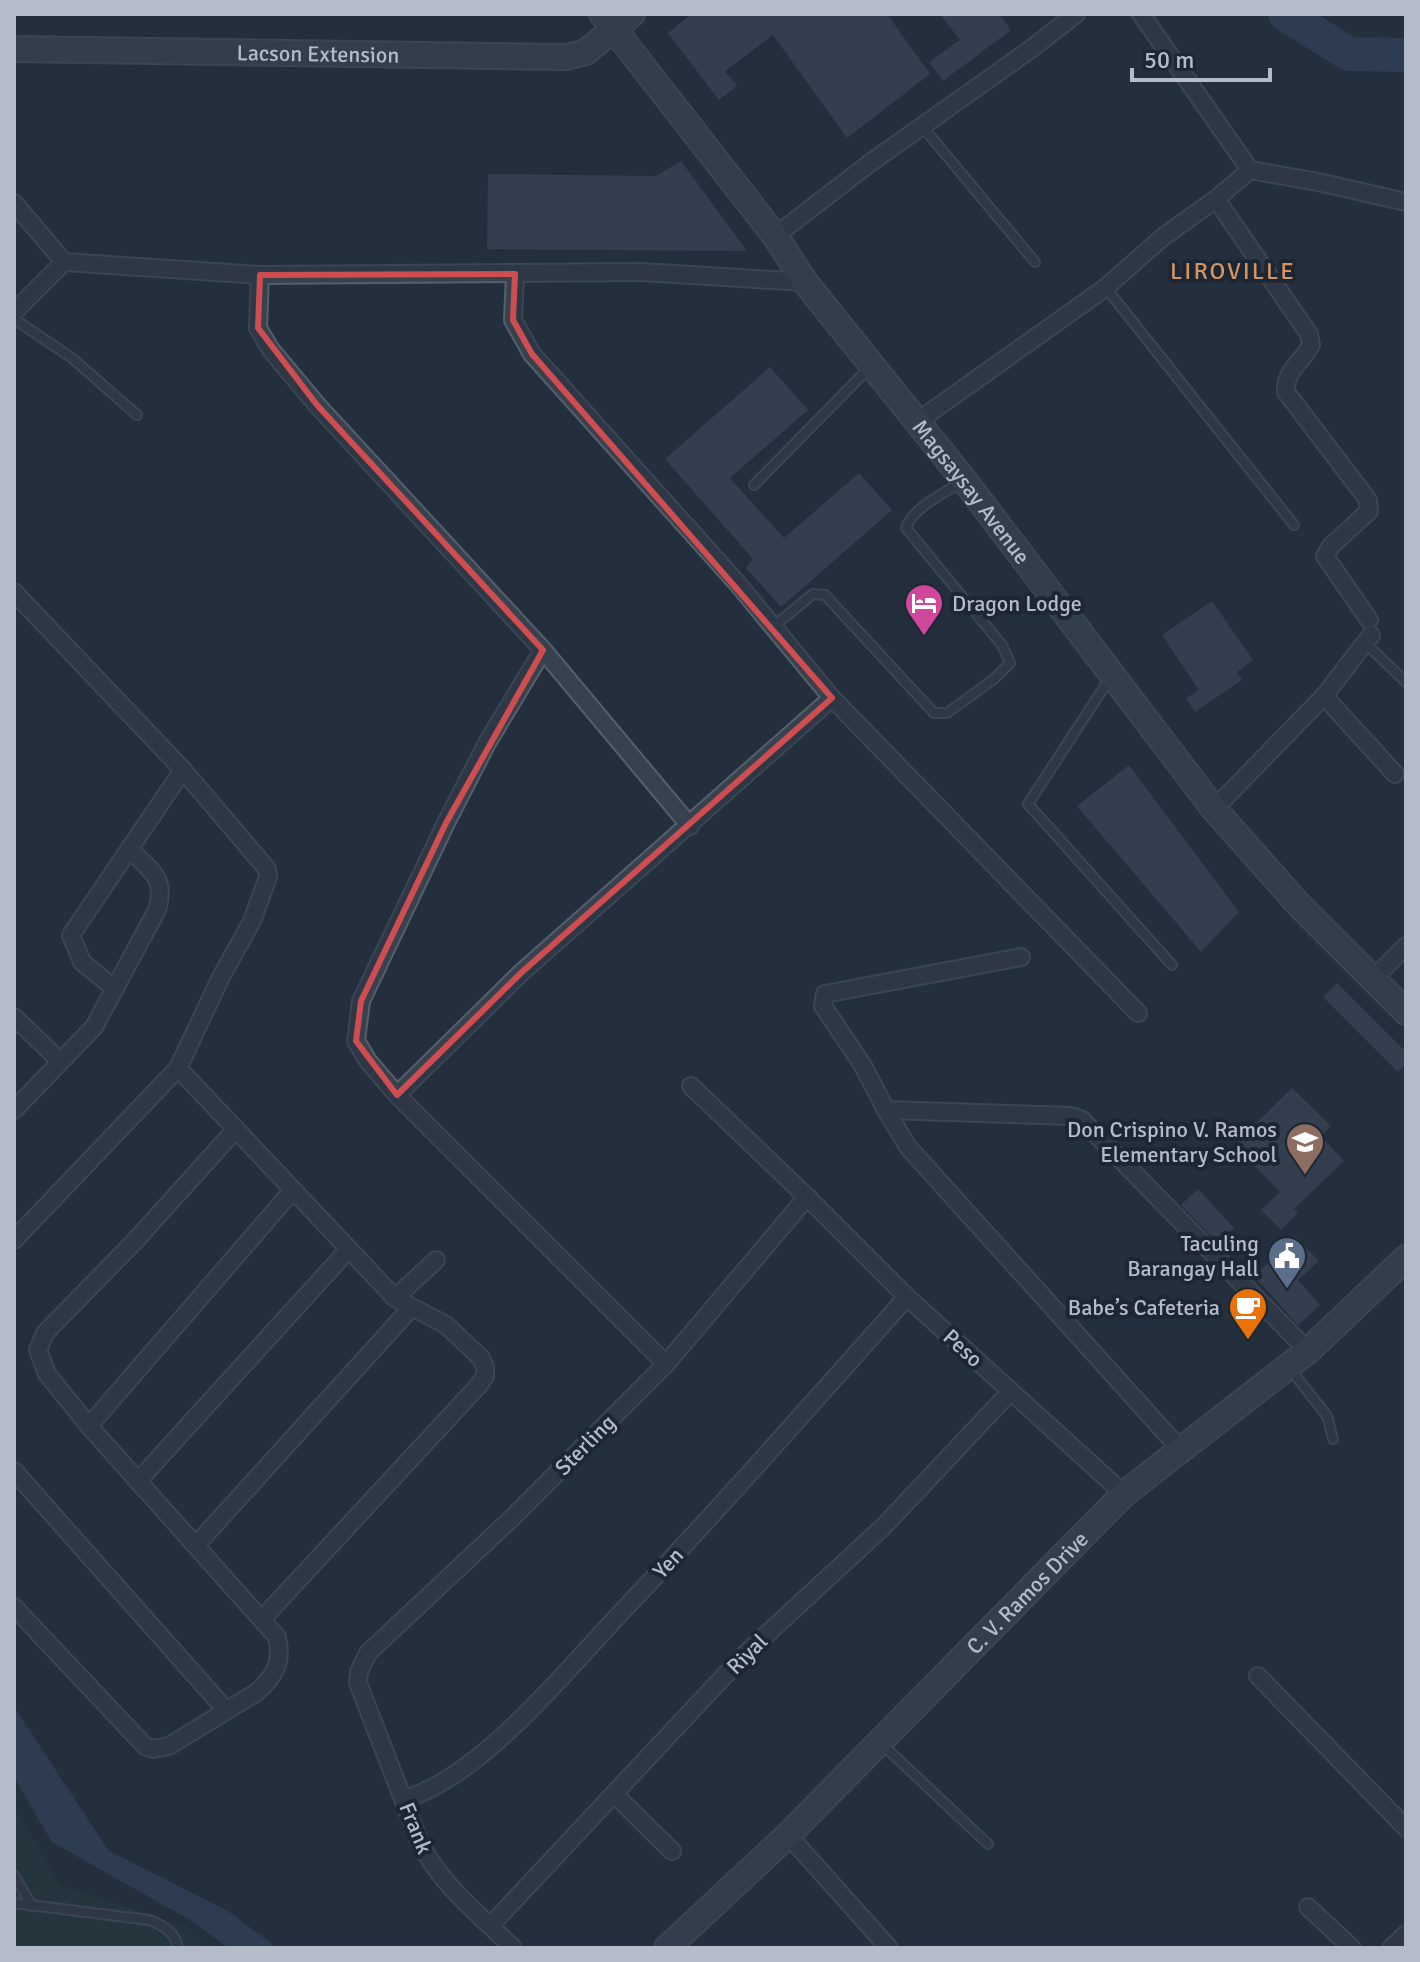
<svg xmlns="http://www.w3.org/2000/svg" width="1420" height="1962" font-family="Signika,sans-serif">
  <rect width="100%" height="100%" fill="#242f3e"/>
  <path fill="#263c3f" d="M14 1807 60 1885 189 1928 208 1948H14Z"/>
  <path fill="#394c67" d="M14 1707 109 1851 228 1911 272 1944 273 1948H229L190 1920 52 1842 14 1777Z"/>
  <g fill="none" stroke-linecap="round" stroke-linejoin="round">
    <path stroke="#394c67" stroke-width="34" d="M1285 14 1349 54 1406 55"/>
  </g>
  <g fill="#455162">
    <path d="M691 14H887L930 74 847 138 773 35 725 71 737 86 719 100 668 33Z"/>
    <path d="M940 14H999L1011 30 943 81 929 62 960 40Z"/>
    <path d="M681 161 747 251 487 249 488 174 656 176Z"/>
    <path d="M770 367 808 410 730 478 784 538 859 473 892 510 781 607 746 568 753 559 665 459Z"/>
    <path d="M1212 601 1253 660 1237 672 1242 680 1195 712 1186 698 1199 690 1162 635Z"/>
    <path d="M1129 765 1239 912 1201 952 1077 806Z"/>
    <path d="M1337 983 1406 1052V1064L1398 1072 1323 997Z"/>
    <path d="M1292 1088 1331 1126 1321 1136 1344 1161 1294 1209 1298 1213 1281 1230 1261 1210 1280 1192 1234 1145Z"/>
    <path d="M1198 1189 1234 1228 1218 1243 1181 1205Z"/>
    <path d="M1296 1237 1319 1261 1298 1280 1320 1305 1298 1325 1254 1276Z"/>
  </g>
  <g fill="none" stroke-linecap="round" stroke-linejoin="round">
    <g stroke="#565f6c" stroke-width="12">
      <g id="lane">
        <path d="M922 126 1035 262"/>
        <path d="M1106 288 1294 525"/>
        <path d="M14 319 72 358 137 415"/>
        <path d="M754 485 871 366"/>
        <path d="M774 626 813 594 825 595 934 713H947L994 679 1010 663 1002 645 906 528C913 507 945 493 963 481"/>
        <path d="M1365 643 1406 682"/>
        <path d="M1110 678 1028 804 1172 965"/>
        <path d="M1291 1370 1327 1416 1333 1439"/>
        <path d="M883 1745 988 1844"/>
        <path d="M14 1875 32 1906"/>
        <path d="M14 1903 149 1920C163 1925 175 1932 178 1948"/>
      </g>
    </g>
    <g stroke="#565f6c" stroke-width="20">
      <g id="street">
        <path d="M1141 14 1250 170 1318 182 1406 202"/>
        <path d="M1216 199 1309 334 1311 345C1302 362 1284 372 1286 392L1368 500 1369 511 1331 546 1325 556 1369 620"/>
        <path d="M14 203 64 262 260 275 642 272 805 282"/>
        <path d="M775 236 870 163 1031 49 1076 14"/>
        <path d="M515 274 513 320 532 354 737 583 832 698 1138 1013"/>
        <path d="M260 275 258 328 271 350 317 405 543 650 487 743 446 823 361 1001 356 1041 368 1061 397 1095 666 1364"/>
        <path d="M14 312 64 262"/>
        <path d="M918 421 1105 288 1163 237 1216 199 1250 170"/>
        <path d="M14 592 183 770 267 869 268 877 252 921 221 977 178 1068 14 1240"/>
        <path d="M543 650 690 826"/>
        <path d="M1324 696 1395 774"/>
        <path d="M1214 809 1324 696 1371 635"/>
        <path d="M1373 979 1406 946"/>
        <path d="M115 989 82 962 71 935 183 770"/>
        <path d="M14 1017 60 1061"/>
        <path d="M178 1068 395 1298 446 1325 481 1358 485 1367V1376L479 1385 262 1619"/>
        <path d="M691 1086 807 1197 907 1297 1124 1494"/>
        <path d="M397 1095 522 972 832 698"/>
        <path d="M14 1110 94 1027 157 910C167 877 150 870 129 849"/>
        <path d="M886 1110 862 1064 823 1006 825 994 1021 957"/>
        <path d="M395 1298 436 1260"/>
        <path d="M89 1426 293 1190"/>
        <path d="M1180 1449 908 1147 886 1110 1071 1116 1082 1120 1308 1351"/>
        <path d="M14 1471 226 1710"/>
        <path d="M138 1481 348 1250"/>
        <path d="M197 1544 411 1308"/>
        <path d="M14 1607 145 1746 153 1749 169 1746 257 1692C275 1676 283 1661 277 1637L89 1426 47 1374 38 1350 45 1333 134 1242 236 1129"/>
        <path d="M1258 1676 1406 1828"/>
        <path d="M614 1794 672 1851"/>
        <path d="M405 1799C480 1776 560 1678 614 1620 714 1515 810 1406 907 1297"/>
        <path d="M788 1835 889 1948"/>
        <path d="M1308 1907 1352 1948"/>
        <path d="M491 1925 742 1657 884 1526 1011 1391"/>
        <path d="M513 1948C479 1914 442 1886 420 1843L358 1683 359 1672 368 1653 512 1518 666 1364 807 1197"/>
        <path d="M1391 1948 1406 1934"/>
      </g>
    </g>
    <g stroke="#565f6c" stroke-width="28">
      <g id="secondary">
        <path id="s1" d="M602 14 775 236 805 282 964 480 1214 809 1300 906 1406 1012"/>
        <path id="s2" d="M14 49 567 57 586 52 632 14"/>
        <path id="s3" d="M667 1948 788 1835 1124 1494 1308 1351 1406 1258"/>
      </g>
    </g>
    <use href="#lane" stroke="#38414e" stroke-width="8"/>
    <use href="#street" stroke="#38414e" stroke-width="16"/>
    <use href="#secondary" stroke="#465061" stroke-width="24"/>
  </g>
  <path d="M0 0H1420V1962H0ZM515 274 513 320 532 354 832 698 522 972 397 1095 356 1041 361 1001 446 823 543 650 317 405 258 328 260 275Z" fill="#242f3e" fill-opacity=".55" fill-rule="evenodd"/>
  <path fill="none" stroke="#ce4d50" stroke-width="6" stroke-linejoin="round" d="M515 274 513 320 532 354 832 698 522 972 397 1095 356 1041 361 1001 446 823 543 650 317 405 258 328 260 275Z"/>
  <defs>
    <g id="hotel-pin" transform="scale(2)"><path d="M0 17L-7.5 6A9.5 9.5 0 1 1 7.5 6Z" fill="#d1479c" stroke="#1d2633"/><path d="M-6-4.5h1.5V1H6V5H4.5V3h-9V5H-6ZM-4 0a1.8 1.8 0 1 1 3.6 0ZM.5 0V-2.5h3Q6-2.5 6 0Z" fill="#fff"/></g>
    <g id="school-pin" transform="scale(2)"><path d="M0 17L-7.5 6A9.5 9.5 0 1 1 7.5 6Z" fill="#8d6e63" stroke="#1d2633"/><path d="M0-5L7-2L0 1L-7-2ZM-4 1L0 2.5L4 1V4Q0 6-4 4Z" fill="#fff"/></g>
    <g id="civic-pin" transform="scale(2)"><path d="M0 17L-7.5 6A9.5 9.5 0 1 1 7.5 6Z" fill="#5c6f8a" stroke="#1d2633"/><path d="M-.6-6.5H3V-4.5H.6V-3L4-1V1h2V6H-6V1h2V-1L-.6-3ZM-1.2 2.5V6h2.4V2.5Z" fill="#fff"/></g>
    <g id="cafe-pin" transform="scale(2)"><path d="M0 17L-7.5 6A9.5 9.5 0 1 1 7.5 6Z" fill="#e8710a" stroke="#1d2633"/><path d="M-5.5-4.5H6V0H3Q3 3.5 0 3.5H-2.5Q-5.5 3.5-5.5 0ZM3-3.2v2h1.7v-2ZM-6 4.5H4V6H-6Z" fill="#fff"/></g>
  </defs>
  <g fill-rule="evenodd">
    <use href="#hotel-pin" x="924" y="603"/>
    <use href="#school-pin" x="1305" y="1142"/>
    <use href="#civic-pin" x="1287" y="1256"/>
    <use href="#cafe-pin" x="1248" y="1307"/>
  </g>
  <g text-anchor="middle" dominant-baseline="central" stroke-width="8" stroke-linejoin="round" paint-order="stroke">
    <g font-size="22" fill="#b4bcc9" stroke="#1d2633">
      <text stroke="none"><textPath href="#s2" startOffset="304">Lacson Extension</textPath></text>
      <text stroke="none"><textPath href="#s1" startOffset="604">Magsaysay Avenue</textPath></text>
      <text transform="translate(963 1348) rotate(42)">Peso</text>
      <text transform="translate(585 1445) rotate(-45)">Sterling</text>
      <text transform="translate(668 1563) rotate(-47)">Yen</text>
      <text stroke="none"><textPath href="#s3" startOffset="506">C. V. Ramos Drive</textPath></text>
      <text transform="translate(747 1654) rotate(-45)">Riyal</text>
      <text transform="translate(416 1828) rotate(68)">Frank</text>
    </g>
    <g font-size="22" fill="#b4bcc9" stroke="#1d2633" text-anchor="end">
      <text x="952" y="603" text-anchor="start">Dragon Lodge</text>
      <text x="1277" y="1129">Don Crispino V. Ramos<tspan x="1277" dy="25">Elementary School</tspan></text>
      <text x="1259" y="1243">Taculing<tspan x="1259" dy="25">Barangay Hall</tspan></text>
      <text x="1220" y="1307">Babe’s Cafeteria</text>
    </g>
    <g font-size="24" letter-spacing="2" fill="#d59563" stroke="#1d2633">
      <text x="1233" y="271">LIROVILLE</text>
    </g>
  </g>
  <rect width="1420" height="1962" fill="none" stroke="#b4bcc9" stroke-width="32"/>
  <path d="M1132 68v12h138v-12" fill="none" stroke="#b4bcc9" stroke-width="4"/>
  <text x="1144" y="68" font-size="24" fill="#b4bcc9" stroke="#1d2633" stroke-width="6" paint-order="stroke">50 m</text>
</svg>
